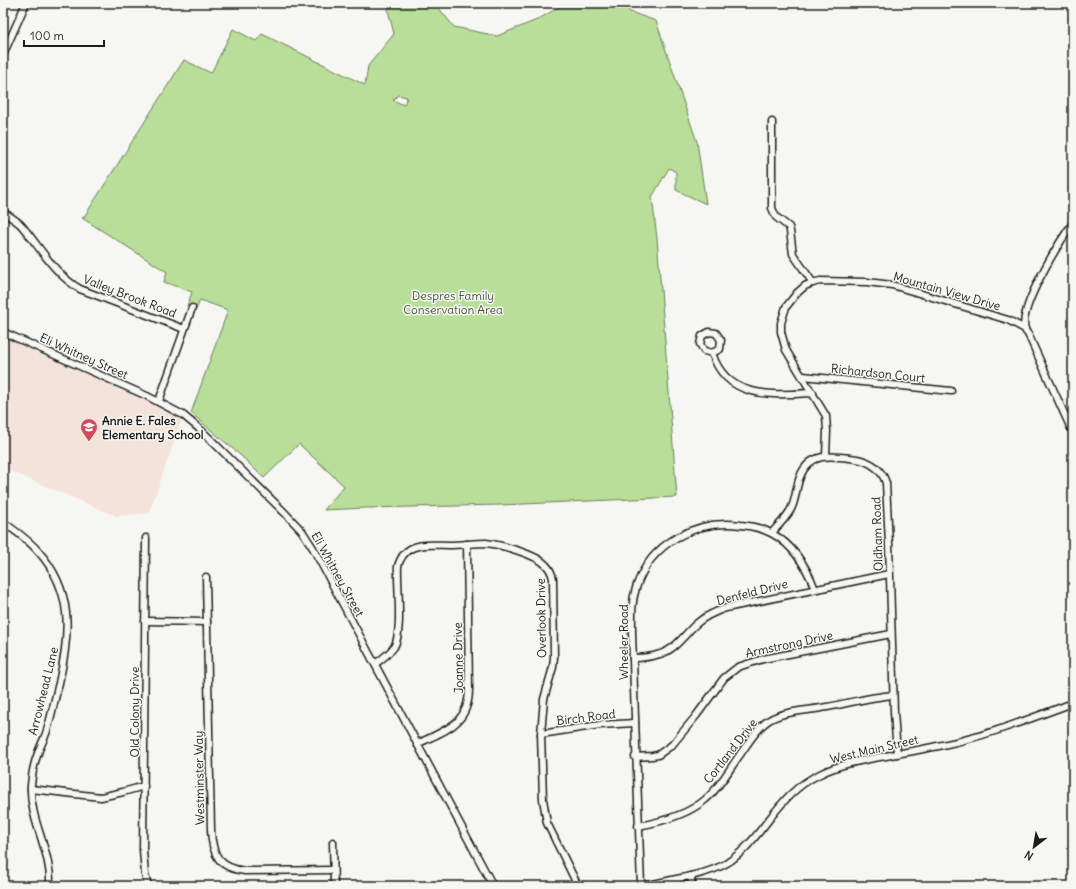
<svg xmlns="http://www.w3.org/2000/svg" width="1076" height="889" font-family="Delius,sans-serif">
  <rect width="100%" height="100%" fill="#f6f6f2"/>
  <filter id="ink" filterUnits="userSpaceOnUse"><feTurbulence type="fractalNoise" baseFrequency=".025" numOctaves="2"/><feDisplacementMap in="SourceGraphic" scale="8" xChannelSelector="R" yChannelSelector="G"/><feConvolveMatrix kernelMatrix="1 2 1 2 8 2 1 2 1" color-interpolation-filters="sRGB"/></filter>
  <g filter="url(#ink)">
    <path fill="#f3e3da" d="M3 335 158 405 182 419 149 513 116 516 8 470 3 465Z"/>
    <path fill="#b9de99" stroke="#6a7d5a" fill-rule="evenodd" d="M392 3H438V7L454 27 497 36 537 20 566 3H624L630 12 656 21 697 142 706 204 676 190V172L669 168 652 197 657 238 677 497 501 505 366 508 324 510 344 486 299 444 264 478 240 455 191 413 228 310 200 300 196 310 187 306 192 292 164 282 167 272 82 218 84 217 184 60 211 73 233 29 256 41 262 34 365 85 368 66 394 34 388 10ZM398 95 407 97 404 105 393 100Z"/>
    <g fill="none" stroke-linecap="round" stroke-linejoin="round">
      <g stroke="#1c1c1c" stroke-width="9">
        <g id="minor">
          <path d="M3 55 26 3"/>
          <path d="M772 122V208L776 217 789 227 790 231 793 254 813 283"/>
          <path d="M3 212C9 216 16 220 21 225 40 247 55 275 80 289L184 329"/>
          <path d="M1073 223C1060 241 1018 308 1025 329 1025 331 1027 333 1028 334L1073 433"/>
          <path d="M3 332 147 396 183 415 202 431 285 513 302 531 313 548 493 886"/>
          <path d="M712 353 704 351 700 344 702 336 709 332 716 333 721 340 720 349 712 353C727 400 772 395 813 393"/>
          <path d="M803 376 951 391"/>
          <path d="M159 401 192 308"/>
          <path d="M826 456 827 431 826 416 786 350 781 332V323L786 307 797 293 805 286 812 283 820 281 867 282 892 285 1008 320 1025 329"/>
          <path d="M3 522C15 531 28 539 38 551 74 591 70 634 59 683 55 698 52 713 48 727 46 736 41 744 38 753 34 763 32 774 31 785 29 821 52 851 50 886"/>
          <path d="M772 533C778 525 788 517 792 507 796 498 796 487 800 477 810 450 835 456 857 459 872 462 882 470 886 483L889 544 894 712 897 754"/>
          <path d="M146 538 143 850 145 875 148 886"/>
          <path d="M206 577 211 830C212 855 219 868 245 871L333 870"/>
          <path d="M145 621 207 622"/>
          <path d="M633 658C642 658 651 657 660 654 675 650 685 634 696 624 705 616 714 612 726 608L889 574"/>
          <path d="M375 664C382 659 389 654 394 647 403 633 397 585 398 566 400 559 403 553 410 549 421 543 437 545 449 545 461 545 474 543 486 543 501 545 536 554 546 565 550 569 552 573 553 579L554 657 553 667 544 699 541 734 543 799 547 823 578 886"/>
          <path d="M541 734 600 725 635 723"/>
          <path d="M417 744C445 730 469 725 469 689L467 544"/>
          <path d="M635 757 652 756 658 755 672 745 696 716 724 678 738 667 763 659 891 634"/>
          <path d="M31 789 101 797 123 792 144 786"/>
          <path d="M638 826C661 822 688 815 706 799 719 788 729 770 739 756 747 745 755 731 765 723 780 710 809 711 827 707 849 703 870 697 893 695"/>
          <path d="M333 842 334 886"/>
          <path d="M690 876 693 886"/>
          <path d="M641 886 632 633C632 618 631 603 636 588 650 543 696 519 741 525 752 526 764 529 773 534 794 546 807 568 815 589"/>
          <path d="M643 886C668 880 705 876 727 863 764 839 776 794 820 774 844 762 871 759 896 754 913 751 930 748 947 744 990 735 1031 718 1073 703"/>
        </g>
      </g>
      <use href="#minor" stroke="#f6f6f2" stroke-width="6"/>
    </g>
  </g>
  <defs>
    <g id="school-pin" transform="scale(0.9)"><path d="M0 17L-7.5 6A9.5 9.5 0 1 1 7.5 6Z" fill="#d1495b" stroke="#f6f6f2"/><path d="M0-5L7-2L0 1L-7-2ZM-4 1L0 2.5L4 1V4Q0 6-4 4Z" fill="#fff"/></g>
  </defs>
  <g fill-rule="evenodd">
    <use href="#school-pin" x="89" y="427"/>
  </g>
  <g text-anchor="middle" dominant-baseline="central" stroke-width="3" stroke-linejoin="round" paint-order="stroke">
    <g font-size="12" fill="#1c1c1c" stroke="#f6f6f2">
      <text transform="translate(947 291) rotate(16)">Mountain View Drive</text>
      <text transform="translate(130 296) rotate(21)">Valley Brook Road</text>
      <text transform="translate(84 356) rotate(24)">Eli Whitney Street</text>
      <text transform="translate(878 373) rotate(6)">Richardson Court</text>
      <text transform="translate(877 534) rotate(-92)">Oldham Road</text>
      <text transform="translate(338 574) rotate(61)">Eli Whitney Street</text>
      <text transform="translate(752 592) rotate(-14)">Denfeld Drive</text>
      <text transform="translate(541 618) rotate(-91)">Overlook Drive</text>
      <text transform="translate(623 642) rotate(-90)">Wheeler Road</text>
      <text transform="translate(789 644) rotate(-12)">Armstrong Drive</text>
      <text transform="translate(458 658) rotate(-91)">Joanne Drive</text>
      <text transform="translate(43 691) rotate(-76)">Arrowhead Lane</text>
      <text transform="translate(134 712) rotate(-90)">Old Colony Drive</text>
      <text transform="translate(586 717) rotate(-7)">Birch Road</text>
      <text transform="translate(874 749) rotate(-13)">West Main Street</text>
      <text transform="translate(730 751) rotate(-52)">Cortland Drive</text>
      <text transform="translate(199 778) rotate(-91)">Westminster Way</text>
    </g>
    <g font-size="12" fill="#4b5642" stroke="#f6f6f2">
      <text x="453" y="295">Despres Family<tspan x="453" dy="14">Conservation Area</tspan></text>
    </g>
    <g font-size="12" font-weight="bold" fill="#1c1c1c" stroke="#f6f6f2" text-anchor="start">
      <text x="102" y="420">Annie E. Fales<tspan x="102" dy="14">Elementary School</tspan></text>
    </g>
  </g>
  <rect width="1076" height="889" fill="none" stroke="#f6f6f2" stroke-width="16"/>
  <rect x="8" y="8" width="1060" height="873" fill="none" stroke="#1c1c1c" stroke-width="1.5" filter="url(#ink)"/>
  <g transform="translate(1034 847) rotate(211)" stroke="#f6f6f2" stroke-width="3" paint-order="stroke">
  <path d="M0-3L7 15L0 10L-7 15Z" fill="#1c1c1c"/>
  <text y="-6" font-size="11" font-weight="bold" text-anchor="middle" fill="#1c1c1c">N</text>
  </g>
  <path d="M24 40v6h80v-6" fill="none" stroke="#1c1c1c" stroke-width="2"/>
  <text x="30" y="40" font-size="12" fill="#1c1c1c" stroke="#f6f6f2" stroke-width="3" paint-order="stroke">100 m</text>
</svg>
